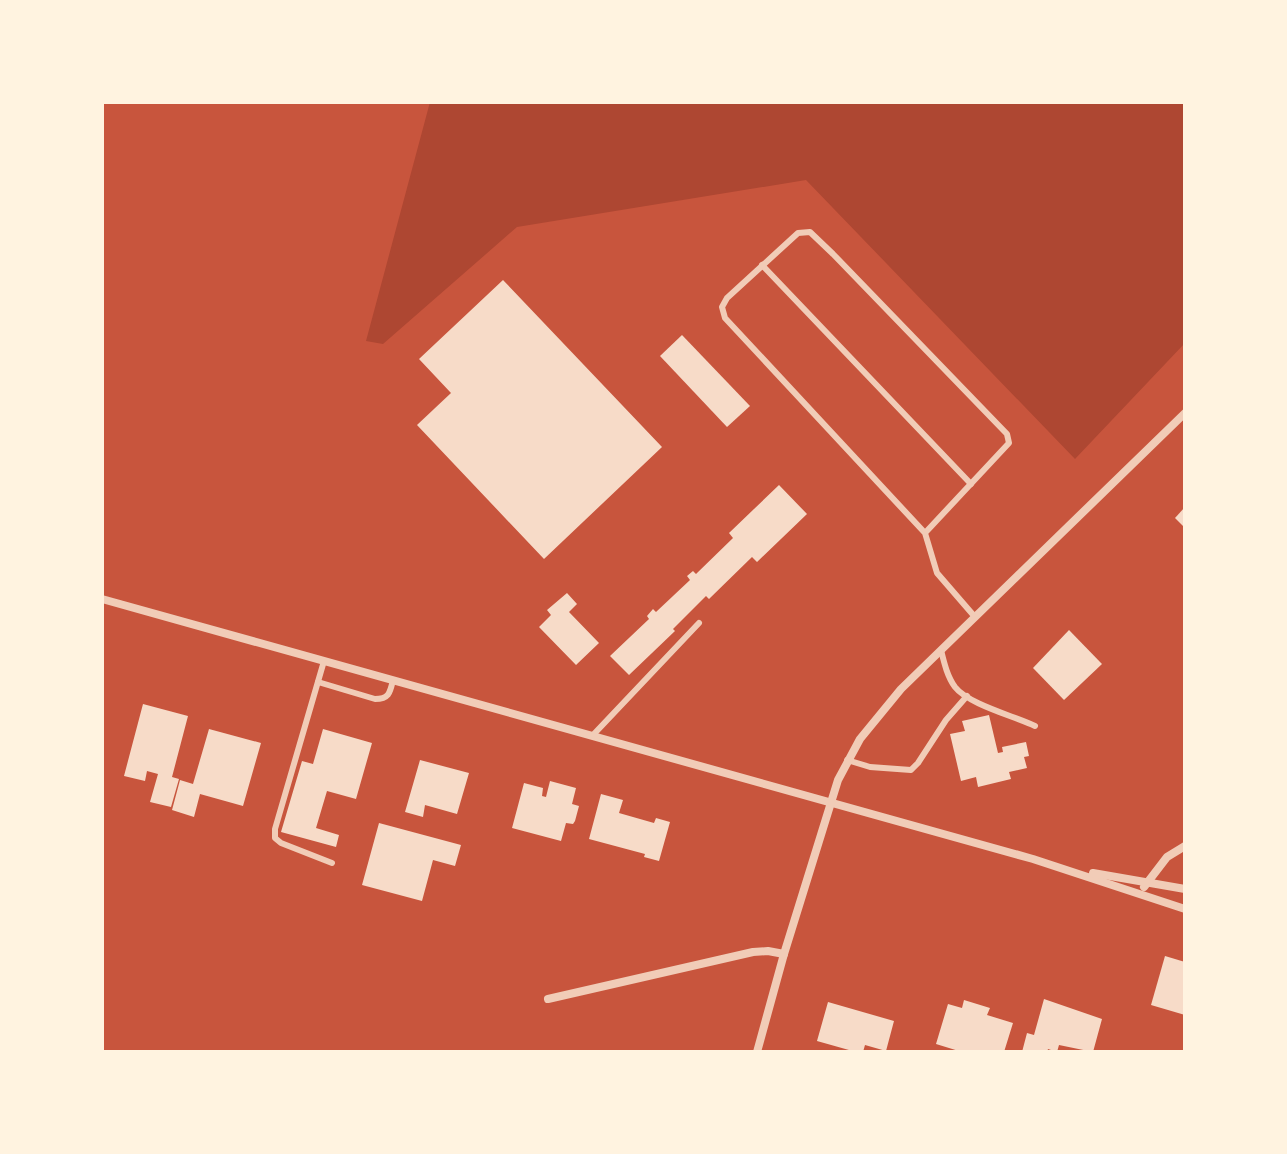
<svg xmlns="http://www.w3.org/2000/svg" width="1287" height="1154" font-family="Figtree,sans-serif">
  <rect width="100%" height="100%" fill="#c8553d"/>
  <path fill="#ae4732" d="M430 102H1185V343L1075 459 806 180 517 227 383 344 366 341Z"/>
  <g fill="#f7dbc8">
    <path d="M503 280 662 447 544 559 417 425 451 393 419 359Z"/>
    <path d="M682 335 750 406 727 427 660 356Z"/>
    <path d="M779 485 807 514 757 562 752 557 709 599 706 596 673 629 675 631 629 675 610 656 649 619 647 616 653 609 656 612 690 580 687 576 693 571 696 574 733 538 729 533Z"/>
    <path d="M1185 507V528L1175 518Z"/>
    <path d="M567 593 577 604 569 612 599 643 576 665 539 627 551 615 547 610Z"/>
    <path d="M1069 630 1102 664 1064 700 1033 668Z"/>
    <path d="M143 704 188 716 172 777 179 779 171 807 150 802 158 774 147 771 145 781 124 776Z"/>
    <path d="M989 715 998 753 1003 752 1002 747 1026 742 1029 756 1024 757 1027 768 1009 772 1011 779 978 787 976 777 961 781 950 734 965 731 962 721Z"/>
    <path d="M209 729 261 743 243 806 200 794 194 817 172 810 180 780 193 784Z"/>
    <path d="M323 729 372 743 356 799 327 791 316 828 339 835 336 847 281 832 302 761 313 764Z"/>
    <path d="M420 760 469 773 457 814 425 805 423 817 405 812Z"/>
    <path d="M550 781 576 788 572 804 579 806 575 821 573 824 566 823 561 841 512 828 524 783 543 788 542 796 546 797Z"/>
    <path d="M601 794 623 800 619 813 654 823 656 818 670 822 659 861 644 857 645 854 589 839Z"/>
    <path d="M379 823 461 845 455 866 433 860 422 901 362 885Z"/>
    <path d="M1165 956 1185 962V1015L1151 1005Z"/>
    <path d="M1044 999 1102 1019 1093 1052 1059 1045 1057 1052 1048 1049 1047 1052H1022L1027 1033 1034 1035Z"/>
    <path d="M964 1000 990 1008 987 1015 1013 1023 1004 1052H962L936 1044 948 1004 962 1008Z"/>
    <path d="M828 1002 894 1021 886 1051 865 1045 863 1052H856L817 1041Z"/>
  </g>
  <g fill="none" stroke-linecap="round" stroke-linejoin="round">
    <g stroke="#f1ccb7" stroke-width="6">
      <path d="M762 265 971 484"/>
      <path d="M925 533 1009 443 1007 434 833 254 810 232 798 233 727 298 722 307 725 318 925 533 937 573 975 617"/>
      <path d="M941 650C944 662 947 676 955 687 968 704 1014 716 1035 726"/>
      <path d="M324 661 275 829V838L281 843 332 863"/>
      <path d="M318 682 375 699C389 699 390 693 393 680"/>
      <path d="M593 735 699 623"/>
      <path d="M847 760 870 767 911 770 918 763 946 720 967 696"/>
    </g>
    <g stroke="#f1ccb7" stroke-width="8">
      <path d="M102 599 1033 859 1185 909"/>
      <path d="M1093 873 1185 889"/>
      <path d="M1144 887 1167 857 1185 846"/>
      <path d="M548 999 753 952 768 951 784 954"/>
      <path d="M757 1052 784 954 838 780 860 739 901 689 1185 413"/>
    </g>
  </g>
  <rect width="1287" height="1154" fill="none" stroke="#fff3e0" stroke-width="208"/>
</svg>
